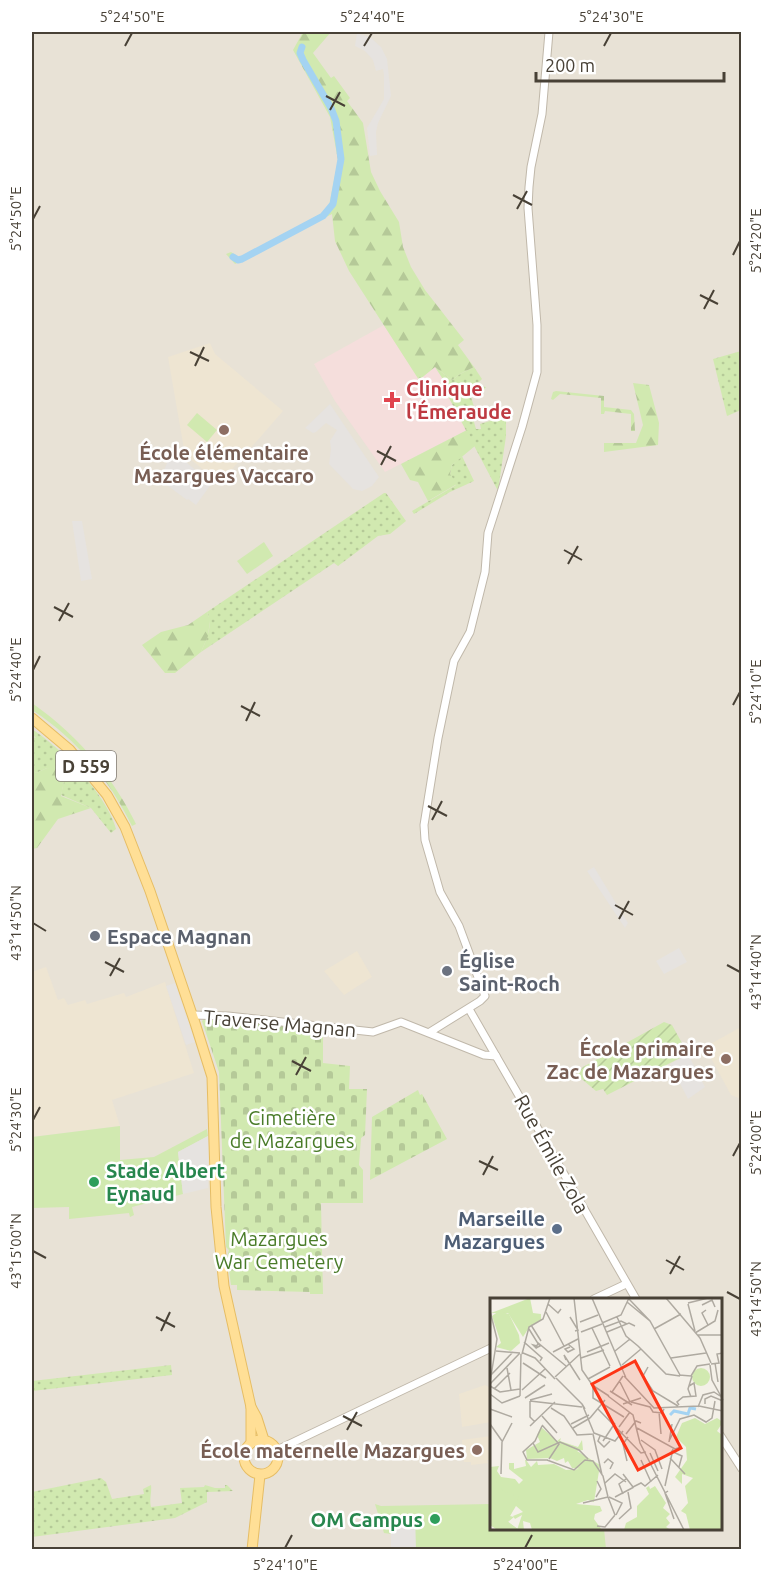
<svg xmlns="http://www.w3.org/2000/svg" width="773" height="1581" font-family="Ubuntu,sans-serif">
  <defs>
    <pattern id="grass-dots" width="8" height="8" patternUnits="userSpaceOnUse" patternTransform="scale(1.5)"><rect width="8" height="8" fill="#d1e9b0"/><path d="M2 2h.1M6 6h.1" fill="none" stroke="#b5c998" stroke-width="1.8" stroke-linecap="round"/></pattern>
    <pattern id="forest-firs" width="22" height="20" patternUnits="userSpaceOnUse" patternTransform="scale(1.5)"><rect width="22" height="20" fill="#d1e9b0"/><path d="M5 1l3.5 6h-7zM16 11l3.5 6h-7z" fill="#b5c998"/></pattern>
    <pattern id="cemetery-stones" width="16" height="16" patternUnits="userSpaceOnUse" patternTransform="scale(1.5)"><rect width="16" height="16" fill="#d1e9b0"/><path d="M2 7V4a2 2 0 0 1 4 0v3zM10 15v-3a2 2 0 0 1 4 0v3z" fill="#b5c998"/></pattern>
    <pattern id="garden-furrows" width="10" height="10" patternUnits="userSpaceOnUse" patternTransform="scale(1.5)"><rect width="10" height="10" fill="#d1e9b0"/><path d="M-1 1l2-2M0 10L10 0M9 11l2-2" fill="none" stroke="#b5c998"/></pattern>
  </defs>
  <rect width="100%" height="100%" fill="#f4f0e8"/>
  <path fill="#e8e2d6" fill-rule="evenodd" d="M32 32H741V1549L32 1550ZM491 1299H720V1528H491Z"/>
  <g fill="#eee5d2">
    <path d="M210 343 215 354 283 411 220 483 185 455 168 357Z"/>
    <path d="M357 951 372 977 344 995 324 971Z"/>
    <path d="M46 967 58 1000 64 998 68 1005 85 1000 87 1004 124 993 126 997 165 982 194 1073 112 1100 120 1126 32 1137V972Z"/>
    <path d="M741 1027V1099L731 1095 705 1047Z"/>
    <path d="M485 1385 489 1387 491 1422 462 1427 459 1394Z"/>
    <path d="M491 1436V1460H487L488 1463 471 1465V1462H464L462 1440Z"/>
  </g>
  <path fill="#f5dedc" d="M384 325 419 379 435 367 450 390 449 398 467 430 385 472 335 401 314 364Z"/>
  <g fill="url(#grass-dots)">
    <path d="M741 351V410L727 416 713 359Z"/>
    <path d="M435 367 452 380 460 374 474 367 482 379 476 385 486 387 483 392 471 387 461 395 471 397 475 410 459 417 449 398 450 390Z"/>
    <path d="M506 411V436L498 491 461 421 472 415 476 429H481L480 424 490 421Z"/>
    <path d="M462 456 474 481 450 492 414 514 412 511 456 485 450 474 452 465Z"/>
    <path d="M384 493H386L406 521 390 534 378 536 338 566 334 563 201 652C207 639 213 626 207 612Z"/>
    <path d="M32 729C61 748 107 795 116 829L111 833 91 808 61 795 65 776 47 768 36 773 32 770V737L36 738 32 734Z"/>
    <path d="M171 1365 172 1375 32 1391V1381Z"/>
    <path d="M101 1478 106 1482 112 1499 144 1494 143 1489 151 1485C152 1493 149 1499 151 1507L182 1503 180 1488 204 1487 205 1485 215 1488H225V1485H227L233 1491 207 1492V1502L175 1518 32 1537V1492Z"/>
  </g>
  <g fill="url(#forest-firs)">
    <path d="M303 32H331L313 53 331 78 334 76 350 98 347 101 363 123 371 172 380 191 399 222 403 247 411 267 425 290 464 340 458 345 474 367 460 374 452 380 435 367 419 380 349 271 335 241 332 214 235 264 226 254 231 252 240 258 324 212 329 206 338 160 330 117 293 50Z"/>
    <path d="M633 383 649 385 659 423 658 445 604 452V443H636L643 425Z"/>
    <path d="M556 391 604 396V407L631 410 634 414 635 431H631V414L605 411 604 414H601V398L560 394 553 400 551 399 553 392Z"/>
    <path d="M467 430 475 446 452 465 450 474 457 484 428 501 418 482 410 480 401 464Z"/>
    <path d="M207 612 210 620 208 636 201 652 175 673H165L142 645 161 632 188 625Z"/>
    <path d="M32 703C76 734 112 775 136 824L132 826C108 778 77 739 32 710Z"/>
    <path d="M47 768 59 769 65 776 61 796 91 808 58 819 37 848 32 849V770L36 773Z"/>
  </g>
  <g fill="url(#cemetery-stones)">
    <path d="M206 1017 321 1029 323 1030V1063L350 1066 349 1089H367L365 1135 361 1138 359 1165 363 1170V1203H321L323 1294H310V1292L237 1290V1285H231L227 1257 229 1250 226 1247 219 1072 202 1021Z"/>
    <path d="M418 1090 420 1095 422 1094 447 1139 370 1180 372 1117Z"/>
  </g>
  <path fill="url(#garden-furrows)" d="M664 1022 672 1025 688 1054 607 1095 603 1089 596 1091 577 1075 583 1067Z"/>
  <g fill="#d1e9b0">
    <path d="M197 413 217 430 207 442 187 425Z"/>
    <path d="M264 542 273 556 247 574 237 561Z"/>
    <path d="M120 1126V1160L154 1157 207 1129 208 1136 178 1152 183 1194 132 1207 134 1215 130 1217 129 1213 69 1219V1207L32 1208V1137Z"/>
    <path d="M375 1504 381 1506 491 1504V1528L604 1529 606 1549H391V1534L384 1533Z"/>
  </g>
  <g fill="#e6e3e0">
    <path d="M357 33 371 38 381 47 387 59 391 96 378 123 376 132 377 155 370 156 367 128 384 99V75L383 69 376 71 373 60 365 51 355 46Z"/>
    <path d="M330 404 379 477 372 486 362 491 353 489 329 464 331 449 330 441 337 430 326 423 316 432 313 433 305 428Z"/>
    <path d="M172 451 212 483 196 505 188 499 187 500 160 480Z"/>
    <path d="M82 521 92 579 81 581 72 521Z"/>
    <path d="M594 867 628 923 625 928 587 871Z"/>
    <path d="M679 948 687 962 664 974 656 961Z"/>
    <path d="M175 983 195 1042 186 1045 166 986Z"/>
    <path d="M688 1054 705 1087 688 1099 670 1064Z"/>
    <path d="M208 1136V1188L183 1194 178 1152Z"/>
    <path d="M403 1514H415L416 1549H391V1521L400 1520 403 1518Z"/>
  </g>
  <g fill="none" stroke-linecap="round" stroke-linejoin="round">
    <path stroke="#a4d3f2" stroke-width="7" d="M233 257 238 260 242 259 323 216 333 204 341 159 336 121 331 108 303 60 300 53 302 47"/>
    <g stroke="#c0b8aa" stroke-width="9">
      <g id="tertiary">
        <path d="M469 1009 636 1299"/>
        <path d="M193 1015 228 1016 373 1032 401 1022 484 1055 496 1056"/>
        <path d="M430 1032 480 1001 485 996 459 926 440 892 425 840 424 825 438 738 454 661 470 632 485 572 488 533 522 427 537 372V325L528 208 529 187 531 167 542 114 549 32"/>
        <path d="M594 1299 626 1284"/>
        <path d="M720 1435 742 1469"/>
        <path d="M277 1450 491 1348"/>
      </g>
    </g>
    <g stroke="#e6bd64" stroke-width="11">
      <g id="primary">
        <path d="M32 718 70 750 107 795 125 827 150 891 195 1023 212 1077 216 1207 224 1286 251 1407 257 1418 264 1440"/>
        <path d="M251 1407V1443"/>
        <circle cx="261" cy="1457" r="17"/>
        <path d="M252 1550 260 1475"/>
      </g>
    </g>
    <use href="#tertiary" stroke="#fff" stroke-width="7"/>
    <use href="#primary" stroke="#ffdf96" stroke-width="9"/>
  </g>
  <path fill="none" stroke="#484136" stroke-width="2" d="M125 46 132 33M364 46 372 33M604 46 611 33M326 96 345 106M330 110 340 92M513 195 532 205M517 209 527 191M33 219 40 206M733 255 740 241M700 295 718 304M704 309 714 290M190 352 209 361M195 366 204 347M377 451 396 461M381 465 391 446M564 550 582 560M568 564 578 546M54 607 73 617M59 621 69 603M33 670 40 656M733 705 740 692M241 706 260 716M246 721 255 702M428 806 447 816M432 820 442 801M615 905 633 915M619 919 629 901M33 923 46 931M105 962 124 972M727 965 740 972M110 976 120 958M292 1061 311 1071M296 1075 306 1057M33 1120 40 1107M733 1156 740 1143M479 1161 498 1170M483 1175 493 1156M33 1251 46 1258M666 1260 684 1270M670 1274 680 1256M727 1292 740 1299M156 1317 175 1327M161 1331 170 1312M343 1416 362 1426M347 1430 357 1412M285 1548 292 1535M525 1548 532 1535"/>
  <path fill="#e0444e" stroke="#fff" stroke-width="2" d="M389 391h6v6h6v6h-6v6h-6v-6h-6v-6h6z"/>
  <g fill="#8d6e63" stroke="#fff" stroke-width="2">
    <circle cx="224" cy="430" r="6"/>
    <circle cx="726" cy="1059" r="6"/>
    <circle cx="477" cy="1450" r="6"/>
  </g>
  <g fill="#6b7280" stroke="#fff" stroke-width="2">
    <circle cx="95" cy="936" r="6"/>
    <circle cx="447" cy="971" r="6"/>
  </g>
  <g fill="#2e9e5b" stroke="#fff" stroke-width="2">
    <circle cx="94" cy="1182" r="6"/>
    <circle cx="435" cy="1519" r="6"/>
  </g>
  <circle fill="#5c6f8a" stroke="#fff" stroke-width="2" cx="557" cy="1229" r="6"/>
  <g text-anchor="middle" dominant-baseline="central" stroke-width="5" stroke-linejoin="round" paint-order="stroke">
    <rect fill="#fff" stroke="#7f7a72" stroke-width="1.5" x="56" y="751" width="60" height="30" rx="4.5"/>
    <g font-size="18" font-weight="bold" fill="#484136">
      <text x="86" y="766">D 559</text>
    </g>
    <g font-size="20" font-weight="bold" fill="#be3a42" stroke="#fff" text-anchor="start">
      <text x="406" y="388">Clinique<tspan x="406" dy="23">l'Émeraude</tspan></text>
    </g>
    <g font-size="20" font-weight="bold" fill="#785e54" stroke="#fff" text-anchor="end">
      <text x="224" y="452" text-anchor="middle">École élémentaire<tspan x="224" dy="23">Mazargues Vaccaro</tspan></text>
      <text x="714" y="1048">École primaire<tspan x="714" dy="23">Zac de Mazargues</tspan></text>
      <text x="465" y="1450">École maternelle Mazargues</text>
    </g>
    <g font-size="20" font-weight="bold" fill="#5b616d" stroke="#fff" text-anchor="start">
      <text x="107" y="936">Espace Magnan</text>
      <text x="459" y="960">Église<tspan x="459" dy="23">Saint-Roch</tspan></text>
    </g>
    <g font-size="20" fill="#484136" stroke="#fff">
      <text transform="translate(280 1023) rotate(5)">Traverse Magnan</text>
      <text transform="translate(552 1154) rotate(61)">Rue Émile Zola</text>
    </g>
    <g font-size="20" fill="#497b28" stroke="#fff">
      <text x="292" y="1117">Cimetière<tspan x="292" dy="23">de Mazargues</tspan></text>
      <text x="279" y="1238">Mazargues<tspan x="279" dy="23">War Cemetery</tspan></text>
    </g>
    <g font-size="20" font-weight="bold" fill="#27864d" stroke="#fff" text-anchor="start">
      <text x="106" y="1170">Stade Albert<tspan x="106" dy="23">Eynaud</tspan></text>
      <text x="423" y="1519" text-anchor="end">OM Campus</text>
    </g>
    <g font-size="20" font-weight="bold" fill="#4e5e75" stroke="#fff" text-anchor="end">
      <text x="545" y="1218">Marseille<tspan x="545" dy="23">Mazargues</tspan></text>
    </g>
  </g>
  <g transform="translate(490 1298)">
    <rect width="232" height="232" fill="#f4f0e8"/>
    <path d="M205 120 215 126 227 120 233 124 227 133 232 137V232H200L196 216 191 213 198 205 195 188 203 180 192 176V186L185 179 197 162 196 149 186 139 192 125ZM51 129 67 143 71 140 70 143 88 149 92 142 93 152 87 153 110 167 104 204 98 202 86 206 110 208 112 213 105 216 104 221 112 232H42L40 225 33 223 34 232H27L32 217 25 221 23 218 33 214 26 208 17 223 26 230 8 232 0 227V169L9 168 7 173 11 179 25 181 29 186 33 182 19 171V165H24V171L36 168 35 162H36L41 169 47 163 48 167 64 166 76 172 90 171 82 170 78 163 75 165 74 160 67 163 60 160 37 161 36 152 50 144 47 137ZM159 188 160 191 165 188 176 205 173 210 180 216 176 220 180 225 176 229 181 232H134L136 225 147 219V208L159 196 156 190Z" fill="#d1e9b0"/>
    <path d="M40 0 43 15 51 16V22L40 28 33 39 18 15H1ZM202 79a9 9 0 1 1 18 0a9 9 0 1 1-18 0ZM0 175 13 193 29 199 20 218 24 219 18 224 28 231 8 232 0 227Z" fill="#d1e9b0"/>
    <path d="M9 13 19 16 29 37 30 45 21 53 6 49 11 45 2 18Z" fill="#d1e9b0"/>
    <path fill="none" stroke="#a4d3f2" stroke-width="3" d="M180 117 184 113 198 116 200 110 206 111"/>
    <path fill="none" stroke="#afaaa1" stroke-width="1.5" d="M84 0 92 72 103 88M102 0 136 80M138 0 160 23 170 41M176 0 210 40M137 4 160 23 190 77M198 5 218 0M58 6 68 15 71 11M198 6 205 33M212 7 222 2 225 9M216 12 212 15 218 27M0 13 7 41 0 84M56 14 74 48M80 19 88 32 85 33M127 19 136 38 148 48M90 24 108 17M112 25 131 17 139 0M41 27 51 43M115 29 131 23 137 26M102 30 120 68M39 31 47 44 76 68M164 31 191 16M91 34 112 26M117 34 139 25 145 28M205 35 225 23 228 12M208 37H233M210 40 221 65M34 44 52 60 50 63M78 46 84 51 78 54 75 51 80 49M148 48 176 76 190 78M46 50 50 48 48 45 46 50 43 47 47 48M6 53 30 55M125 53 140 41M63 54 88 41M97 54 119 45M33 55 45 60 65 81M32 56 39 29 53 21 60 0M91 60 114 52M181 60 216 55M76 62 74 57 90 82M33 65 56 80M225 65 228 84M221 66 229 65 227 56 233 55M132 67 151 51M220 67 222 82 233 102M158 69 153 78 163 93 188 108M17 70 21 92M1 77 23 54M189 77 201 78 207 68 220 66M134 78 164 110 209 108 233 113M65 79 90 56M66 80 92 106M98 81 120 69M130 84 140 104M0 86 30 55M102 87 119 98M103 87V100L134 119M0 88 10 94 30 91M4 91 20 75M32 92 55 71M120 93 142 107M122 94 133 78M0 96 12 105 30 98M30 98 31 56M118 98 143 117 150 145 194 232M201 99 198 91 202 78M35 100 55 87M40 102 62 96M40 103 92 109M40 103V119L45 124M141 104 160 109 163 114 172 115 174 111M133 106 151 100M215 106V101L221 98 233 103M189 107 187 104 193 99 206 98 204 85 199 88M208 109 213 97 224 94 230 98M61 110 74 118 87 137 104 136M0 111 22 119M95 111 92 106 104 135M108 111 151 155 156 154M169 114 171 136M52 118 67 135M100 120 115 102M0 126 12 143M81 126 99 117M52 127 69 146 59 161M40 128 65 104M52 128 45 143 33 154 37 162H58M129 129 140 114M83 130 100 120M147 130 185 151 191 149M104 135 125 143 133 133M103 136 112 177M136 136 146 123 151 125M110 138 108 143 114 149 120 143M151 142 165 152 172 171M113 143 125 125M179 143 190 121 204 117 216 124 222 120 225 103M12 144 22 125M179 144 182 126M43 145 48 154 70 144 89 152 98 161M181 153 192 158 189 169M160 155 168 173M180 160 195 176M57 162 84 172 95 162 103 163 113 178 118 199M151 162 161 184M137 163 133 146 138 139M114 165 118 161 123 165 120 171M11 176 12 144M133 176 143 189 151 185 155 188 168 177M115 185 125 176 136 184M175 188 183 151M178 193 175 195 184 221M133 196 129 186 136 181M106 199 111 191 107 183M118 199 125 217M119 199 132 205 126 217M125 199 144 189M93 205 118 199M129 221 141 210 138 194M107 228 115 229 125 217"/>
    <path fill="#fe3516" fill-opacity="0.15" stroke="#fe3516" stroke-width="3" d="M145 63 191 150 148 172 102 86Z"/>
    <rect width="232" height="232" fill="none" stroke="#484136" stroke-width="3"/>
  </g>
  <rect width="773" height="1581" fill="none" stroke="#ffffff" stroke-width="66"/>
  <path d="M536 72v9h188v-9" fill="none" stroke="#484136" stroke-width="3"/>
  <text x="545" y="72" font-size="18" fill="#484136" stroke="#ffffff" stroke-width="4.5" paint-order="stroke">200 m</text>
  <rect x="33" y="33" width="707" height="1515" fill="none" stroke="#484136" stroke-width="2"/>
  <g font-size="15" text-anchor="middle" fill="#484136">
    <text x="132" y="22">5°24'50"E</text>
    <text x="372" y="22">5°24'40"E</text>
    <text x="611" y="22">5°24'30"E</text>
    <text transform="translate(16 219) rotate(-90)" y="5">5°24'50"E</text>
    <text transform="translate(756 241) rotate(-90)" y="5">5°24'20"E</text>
    <text transform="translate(16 670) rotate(-90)" y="5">5°24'40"E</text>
    <text transform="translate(756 692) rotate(-90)" y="5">5°24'10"E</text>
    <text transform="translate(16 923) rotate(-90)" y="5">43°14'50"N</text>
    <text transform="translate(756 972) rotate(-90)" y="5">43°14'40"N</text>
    <text transform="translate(16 1120) rotate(-90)" y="5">5°24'30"E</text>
    <text transform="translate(756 1143) rotate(-90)" y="5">5°24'00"E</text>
    <text transform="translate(16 1251) rotate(-90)" y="5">43°15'00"N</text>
    <text transform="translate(756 1299) rotate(-90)" y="5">43°14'50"N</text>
    <text x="285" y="1570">5°24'10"E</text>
    <text x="525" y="1570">5°24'00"E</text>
  </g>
</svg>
